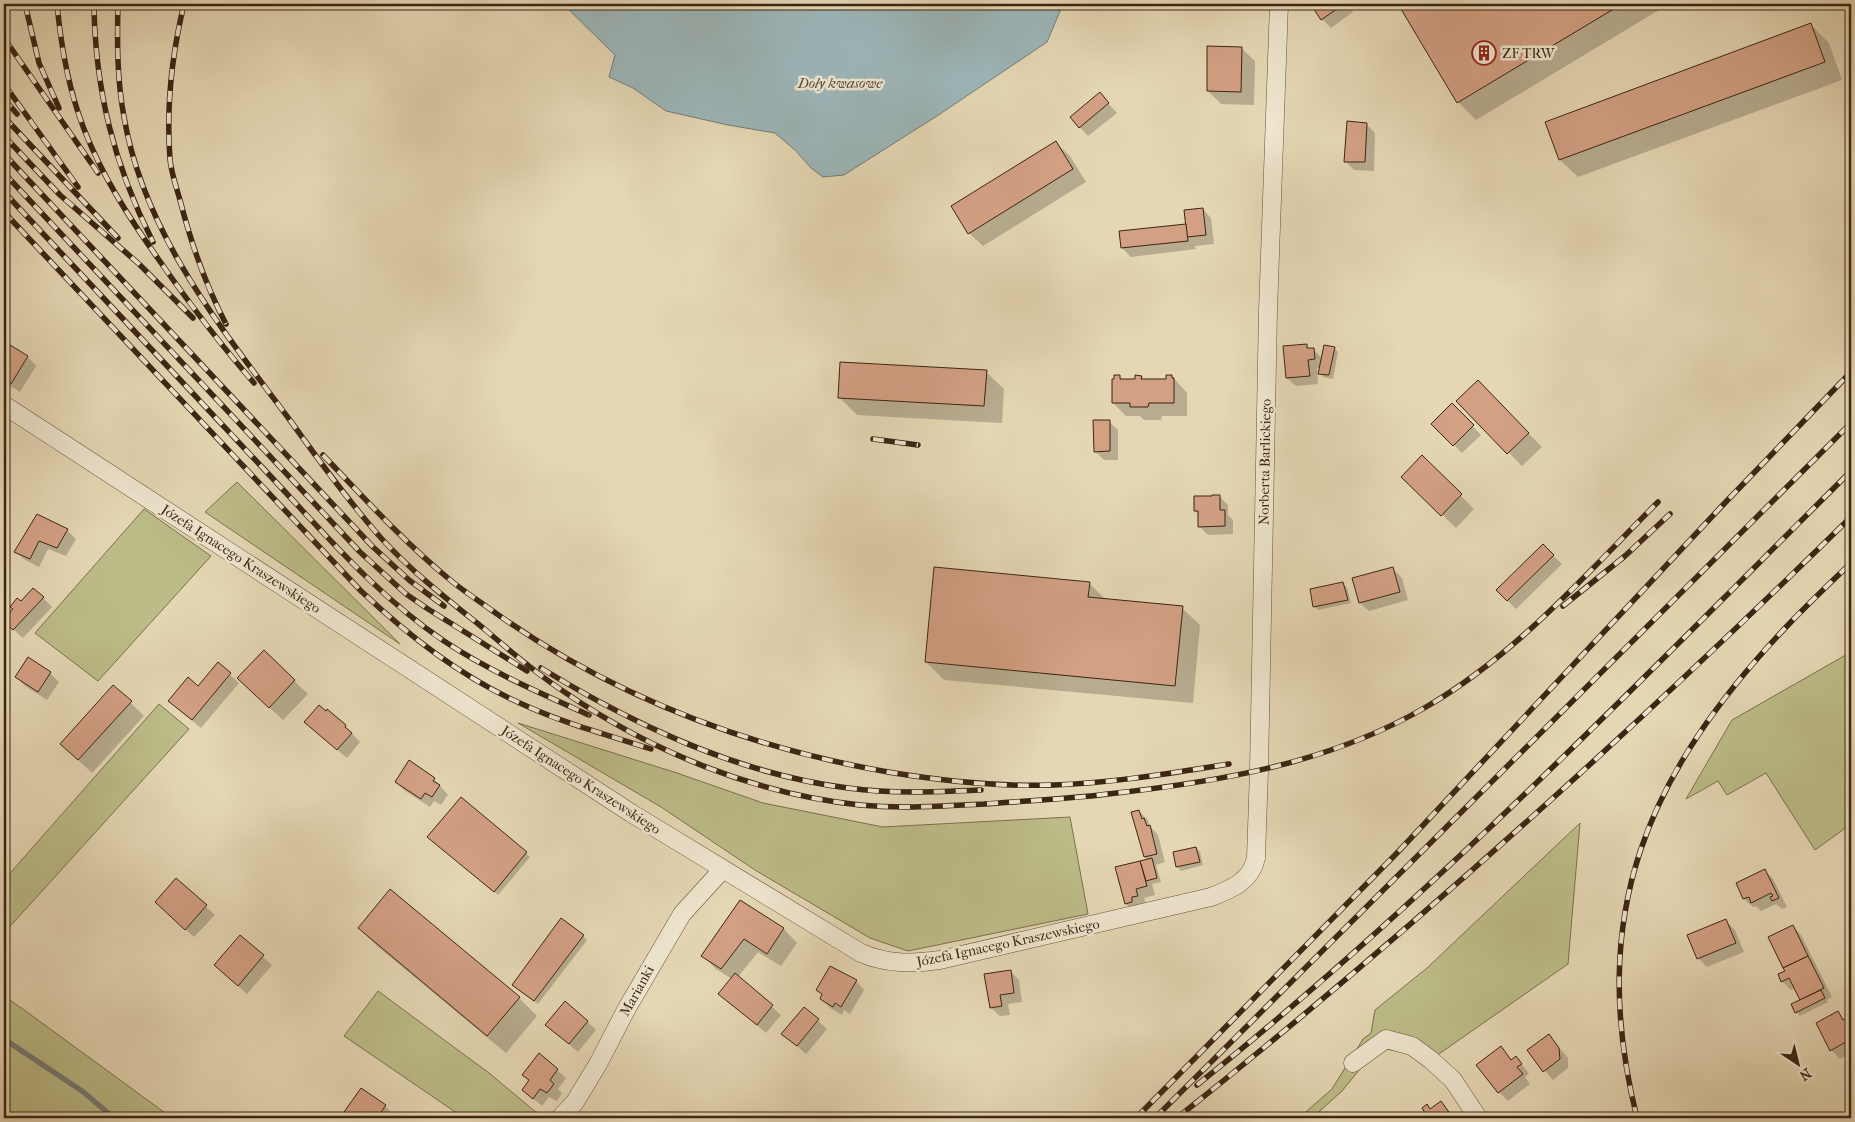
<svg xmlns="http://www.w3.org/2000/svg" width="1855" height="1122" font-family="'IM FELL French Canon',serif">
  <rect width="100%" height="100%" fill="#e5d7b4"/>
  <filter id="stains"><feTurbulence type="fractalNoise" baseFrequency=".004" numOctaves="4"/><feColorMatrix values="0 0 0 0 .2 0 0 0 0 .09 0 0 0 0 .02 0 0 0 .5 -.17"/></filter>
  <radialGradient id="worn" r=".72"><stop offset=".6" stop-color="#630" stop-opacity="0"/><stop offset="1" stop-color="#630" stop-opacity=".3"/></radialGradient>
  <g fill="#bcbc88" stroke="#7c704e">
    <path d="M237 482 400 644 205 512Z"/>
    <path d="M144 509 211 556 98 681 35 633Z"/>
    <path d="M1851 652V824L1815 850 1766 773 1727 795 1718 781 1686 799 1732 720Z"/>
    <path d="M159 704 189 729 4 933V880Z"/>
    <path d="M518 723 677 773 763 803 883 827 1070 817 1088 914 908 951 870 938 755 870 661 807Z"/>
    <path d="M1580 823 1568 964 1426 1063 1407 1053 1386 1049 1360 1069 1342 1091 1312 1118H1299L1332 1089 1363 1039 1371 1033 1375 1010 1427 968Z"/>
    <path d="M378 991 489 1073 543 1118H464L344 1036Z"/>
    <path d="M4 996 27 1012 172 1118H4Z"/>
  </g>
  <path fill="#9cb6b9" stroke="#757c77" d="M563 4H1063L1047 42 940 114 844 175 823 177 811 168 795 150 775 133 728 125 666 111 633 88 609 77 615 55Z"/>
  <g fill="#0003">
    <path d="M1316 4H1348L1353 12 1331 28 1322 19 1313 6Z"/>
    <path d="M1399 4H1669L1476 120 1458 102Z"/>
    <path d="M1811 25 1829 43 1842 80 1578 177 1560 160 1547 123Z"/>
    <path d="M1241 48 1255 61 1254 105 1221 104 1208 91Z"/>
    <path d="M1108 103 1117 113 1088 136 1071 117Z"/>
    <path d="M1366 124 1375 133 1374 171 1354 170 1346 162Z"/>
    <path d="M1056 143 1070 156 1086 182 983 246 969 233Z"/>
    <path d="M1203 209 1211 218 1214 244 1195 246 1196 249 1131 257 1122 248 1121 232 1187 225Z"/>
    <path d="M7 345 28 357 36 366 20 392 4 382V350Z"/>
    <path d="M1306 346 1310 349H1313L1322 358 1334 348 1338 352 1333 379 1323 377 1319 373 1320 368H1317L1318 384 1296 386 1287 378Z"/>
    <path d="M986 372 1004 389 1002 423 857 415 839 397Z"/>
    <path d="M1119 376 1123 380H1137L1141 377 1144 380H1168L1172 376 1187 393V416H1162L1161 420H1144L1140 416H1126L1113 403Z"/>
    <path d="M1478 382 1542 447 1522 466 1458 401Z"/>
    <path d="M1452 405 1481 435 1462 453 1433 424Z"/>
    <path d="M1109 422 1118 430V460H1104L1095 451Z"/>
    <path d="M1422 457 1474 509 1456 528 1403 477Z"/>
    <path d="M1219 496 1228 505V515L1233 520V534L1208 535 1199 526V515L1195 511Z"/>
    <path d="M38 516 67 530 76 539 66 556 48 549 39 567 25 560 16 552Z"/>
    <path d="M1543 546 1562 564 1516 609 1497 590Z"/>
    <path d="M1393 569 1402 578 1408 600 1369 611 1360 603Z"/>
    <path d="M1089 583 1106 600 1182 608 1200 625 1193 703 944 680 926 662Z"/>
    <path d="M1343 583 1347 588 1351 603 1318 610 1314 606Z"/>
    <path d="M43 598 52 607 23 638 13 629 21 603Z"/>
    <path d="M264 652 308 694 283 720 252 692Z"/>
    <path d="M218 664 239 683 201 728 178 709Z"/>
    <path d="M50 673 59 682 47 700 25 686 16 677Z"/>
    <path d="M114 686 144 716 92 773 75 757Z"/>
    <path d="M345 726 360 742 347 758 315 731Z"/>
    <path d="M434 779 448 795 441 805 434 801 430 807 405 791 396 782Z"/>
    <path d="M1139 811 1148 820 1149 825 1158 835 1165 862 1156 865 1161 882 1152 884 1155 895 1144 898 1146 904 1135 912 1126 904 1139 862 1143 865 1148 860 1145 857Z"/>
    <path d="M433 841 526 853 530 857 498 895Z"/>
    <path d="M1196 848 1200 852 1203 865 1181 871 1177 866Z"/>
    <path d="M1765 871 1773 879 1787 907 1782 909 1776 904 1761 911 1756 906 1753 907 1744 899 1737 883Z"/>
    <path d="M176 880 215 915 194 937 165 911Z"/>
    <path d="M390 891 519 998 537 1016 506 1053 377 946 359 928Z"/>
    <path d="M740 902 784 929 797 943 781 966 758 952 738 977 781 1015 766 1033 720 994 732 979 716 969 703 956Z"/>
    <path d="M1726 921 1735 930 1744 952 1707 967 1698 958Z"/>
    <path d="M1793 926 1801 935 1832 997 1827 1000 1828 1002 1800 1016 1796 1012 1801 1000 1795 988 1791 990 1782 981 1779 975 1786 972Z"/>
    <path d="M583 936 587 940 538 1004 517 988Z"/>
    <path d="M240 937 272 965 247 994 215 965Z"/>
    <path d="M1010 971 1019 980 1022 1002 1008 1004 1010 1015 1000 1016 991 1008Z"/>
    <path d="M856 981 864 990 850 1014 844 1010 842 1015 830 1008 821 999 823 995 818 990Z"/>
    <path d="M804 1008 827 1029 806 1054 783 1034Z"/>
    <path d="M1838 1013 1845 1020 1851 1019V1053L1840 1059 1831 1050 1817 1024Z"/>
    <path d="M587 1021 596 1030 578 1052 556 1033Z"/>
    <path d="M1549 1036 1568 1058V1068L1553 1080 1529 1051Z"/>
    <path d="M1501 1048 1512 1060 1516 1058 1529 1073 1525 1077 1530 1084 1508 1101 1499 1092Z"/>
    <path d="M557 1070 566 1078 558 1089 562 1093 557 1101 549 1097 542 1106 523 1090 530 1081 524 1075Z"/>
    <path d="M362 1089 385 1106 394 1115 392 1118H353L346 1112Z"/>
    <path d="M1441 1103 1456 1118H1420L1431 1110Z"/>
  </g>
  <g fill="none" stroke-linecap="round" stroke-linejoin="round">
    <path stroke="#757c77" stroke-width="5.5" d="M4 1039 82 1091 114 1118"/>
  </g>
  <g fill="#d3a084" stroke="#3b2513">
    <path d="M1313 4H1344L1321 20 1311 5Z"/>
    <path d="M1398 4H1622L1457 103Z"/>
    <path d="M1811 23 1825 62 1559 160 1545 122Z"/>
    <path d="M1207 46 1242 47 1241 92 1207 91Z"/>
    <path d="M1100 92 1109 103 1079 128 1070 117Z"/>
    <path d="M1347 121 1367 123 1365 162H1344Z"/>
    <path d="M1056 141 1073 169 968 234 951 206Z"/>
    <path d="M1203 208 1206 235 1187 237 1184 210Z"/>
    <path d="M1186 224 1188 241 1121 248 1119 231Z"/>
    <path d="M7 343 28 356 11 384 4 380V348Z"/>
    <path d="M1307 344V348H1314L1315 359 1308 360 1310 376 1286 378 1283 346Z"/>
    <path d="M1324 345 1335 347 1329 375 1318 374Z"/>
    <path d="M840 362 987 370 984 406 838 398Z"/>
    <path d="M1114 375H1120V379H1135V375L1142 376 1141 379H1166V375H1172V378H1174V403H1149L1148 407H1130V403H1112V379H1114Z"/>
    <path d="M1478 380 1529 433 1507 454 1456 401Z"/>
    <path d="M1452 403 1474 425 1453 446 1431 424Z"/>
    <path d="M1093 420H1110V451L1094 452Z"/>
    <path d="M1422 455 1462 494 1441 516 1401 477Z"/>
    <path d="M1212 495H1220V510H1225V526L1198 527V511H1194V496H1212Z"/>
    <path d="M37 514 68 529 57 548 39 541 30 559 14 552Z"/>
    <path d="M1543 544 1554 555 1507 601 1496 590Z"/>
    <path d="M934 567 1090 582 1088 597 1183 606 1175 686 925 662Z"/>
    <path d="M1393 567 1400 592 1359 603 1352 578Z"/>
    <path d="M1343 582 1348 600 1313 607 1310 589Z"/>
    <path d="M33 588 44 597 13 630 4 622V619L13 609 10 607 17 598 21 601Z"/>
    <path d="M264 650 295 680 269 708 237 678Z"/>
    <path d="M28 657 51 672 38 692 15 677Z"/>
    <path d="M218 662 231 673 192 720 168 701 188 677 198 686Z"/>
    <path d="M113 685 132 701 78 760 60 744Z"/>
    <path d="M319 705 326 711 327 709 346 725 345 727 352 733 337 750 304 722Z"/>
    <path d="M409 760 435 778 433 781 440 785 432 797 425 793 421 799 395 782Z"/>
    <path d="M461 797 527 852 494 892 427 837Z"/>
    <path d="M1139 810 1142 819 1144 818 1147 826 1150 825 1157 854 1144 857 1131 812Z"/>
    <path d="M1196 847 1200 862 1176 867 1173 852Z"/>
    <path d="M1152 858 1157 878 1146 881 1140 861Z"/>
    <path d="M1140 861 1147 886 1136 889 1138 896 1132 897V902L1125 904 1115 867Z"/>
    <path d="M1765 869 1779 898 1772 901 1770 897 1773 896 1771 893 1751 903 1749 897 1743 899 1736 883Z"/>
    <path d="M176 878 207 905 185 930 155 902Z"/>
    <path d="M390 889 520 997 487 1036 358 928Z"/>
    <path d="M740 900 784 928 767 954 744 939 721 969 701 956Z"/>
    <path d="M561 918 584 935 534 1001 512 985Z"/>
    <path d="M1726 919 1736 943 1697 959 1687 935Z"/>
    <path d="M1793 925 1808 956 1783 968 1768 937Z"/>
    <path d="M240 935 264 955 238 986 214 965Z"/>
    <path d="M1808 956 1824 988 1800 1000 1789 978 1781 982 1778 974 1785 971 1783 968Z"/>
    <path d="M830 966 857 980 841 1007 835 1003 833 1007 820 999 822 994 816 990Z"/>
    <path d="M1011 970 1014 993 1000 995 1002 1006 990 1008 984 974Z"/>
    <path d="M735 973 773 1005 757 1025 718 994Z"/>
    <path d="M1821 990 1825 998 1795 1013 1791 1004Z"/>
    <path d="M565 1001 588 1021 569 1044 545 1025Z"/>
    <path d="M804 1007 819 1019 797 1046 781 1034Z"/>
    <path d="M1838 1011 1843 1020 1851 1016V1028L1848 1030 1851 1039 1830 1051 1816 1023Z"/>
    <path d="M1549 1034 1559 1048 1560 1059 1543 1072 1527 1050Z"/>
    <path d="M1501 1046 1511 1060 1516 1056 1522 1064 1517 1067 1523 1074 1498 1093 1476 1065Z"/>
    <path d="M539 1053 558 1069 550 1080 554 1084 547 1093 540 1089 533 1099 522 1090 529 1080 522 1075Z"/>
    <path d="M361 1088 386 1105 377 1118H353L344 1112Z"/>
    <path d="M1441 1101 1453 1118H1418L1425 1113 1422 1108 1427 1104 1430 1109Z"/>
  </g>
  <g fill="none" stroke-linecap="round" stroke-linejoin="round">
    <g stroke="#66523b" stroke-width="19">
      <g id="minor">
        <path d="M4 405 631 813 861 953C887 964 911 964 940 960L1211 897C1232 889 1251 881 1256 858L1259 770 1268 311 1279 4"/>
        <path d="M1353 1063 1386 1039 1412 1046 1431 1060 1453 1080 1478 1118"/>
        <path d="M560 1118 575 1102 598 1064 627 1008 682 914 722 870"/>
      </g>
    </g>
    <use href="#minor" stroke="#eee5ce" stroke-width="18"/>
    <g stroke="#3b2513" stroke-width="5.5">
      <g id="rail">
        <path d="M25 4 39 63 59 108"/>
        <path d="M57 4C61 47 68 88 84 129 102 176 130 219 159 260 189 303 220 344 254 383"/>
        <path d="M94 4C95 90 114 165 153 242"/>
        <path d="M118 4C117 42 117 80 124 117 144 235 223 330 292 423 320 462 349 502 381 538 411 571 447 599 482 627 508 649 534 672 563 691 650 751 754 794 860 805 902 809 942 806 984 804 1026 801 1067 799 1108 794 1217 782 1329 764 1426 707 1516 655 1585 575 1658 502"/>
        <path d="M184 4C172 54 166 107 170 159 171 172 176 186 180 200 191 243 205 284 226 324"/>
        <path d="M4 38 98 173"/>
        <path d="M4 84 78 187"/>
        <path d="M4 99 17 114"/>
        <path d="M4 117 118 238"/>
        <path d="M4 136 60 195 139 264 193 318"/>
        <path d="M4 154 373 547 409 580 444 606"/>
        <path d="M4 173 360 552 406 594 428 609 527 671"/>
        <path d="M4 192C89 283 175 374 260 465 318 526 373 593 444 641 489 671 540 693 589 715"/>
        <path d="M4 212 361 591C409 636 461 677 522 704 563 723 608 735 651 749"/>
        <path d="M873 439 918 445"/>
        <path d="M323 455C363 497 404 542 449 579 462 590 476 599 490 609 608 694 745 747 888 772 943 781 998 787 1054 785 1113 783 1171 773 1229 764"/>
        <path d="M1563 606 1625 556 1670 514"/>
        <path d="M541 668C634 725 738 774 848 788 892 794 936 792 981 790"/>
        <path d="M1197 1085C1431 898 1639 682 1851 471"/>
        <path d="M1136 1118 1397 853 1720 508 1851 372"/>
        <path d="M1155 1118 1851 423"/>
        <path d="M1177 1118C1413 930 1636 728 1851 517"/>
        <path d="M1637 1118C1586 913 1647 773 1789 624 1809 603 1830 583 1851 563"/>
      </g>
    </g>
    <use href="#rail" stroke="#eee5ce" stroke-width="4" stroke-dasharray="11" stroke-linecap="butt"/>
  </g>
  <defs>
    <g id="building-ring" transform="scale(1.25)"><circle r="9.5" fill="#eee5ce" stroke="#8f2418" stroke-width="1.5"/><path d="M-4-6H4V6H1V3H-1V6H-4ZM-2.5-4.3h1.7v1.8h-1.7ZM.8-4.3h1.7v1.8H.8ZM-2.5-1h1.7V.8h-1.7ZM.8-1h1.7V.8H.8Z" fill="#8f2418"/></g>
  </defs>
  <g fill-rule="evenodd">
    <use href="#building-ring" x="1484" y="53"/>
  </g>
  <g text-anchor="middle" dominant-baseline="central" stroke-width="5" stroke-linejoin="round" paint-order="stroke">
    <g font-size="14" fill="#3b2513" stroke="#eee5ce" text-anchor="start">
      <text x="1502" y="53">ZF TRW</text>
    </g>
    <g font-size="14" fill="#3b2513" stroke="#eee5ce">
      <text transform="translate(1265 462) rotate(-89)">Norberta Barlickiego</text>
      <text transform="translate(241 559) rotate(33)">Józefa Ignacego Kraszewskiego</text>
      <text transform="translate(581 780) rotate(33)">Józefa Ignacego Kraszewskiego</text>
      <text transform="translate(1008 943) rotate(-12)">Józefa Ignacego Kraszewskiego</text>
      <text transform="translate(637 991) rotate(-61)">Marianki</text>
    </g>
    <g font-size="15" font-style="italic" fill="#53493c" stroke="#eee5ce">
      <text x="840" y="83">Doły kwasowe</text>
    </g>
  </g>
  <rect width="1855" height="1122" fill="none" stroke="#e5d7b4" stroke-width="20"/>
  <rect x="5" y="5" width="1845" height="1112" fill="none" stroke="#3b2513" stroke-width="2.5"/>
  <rect x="10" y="10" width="1835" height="1102" fill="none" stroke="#3b2513"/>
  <g transform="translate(1798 1064) rotate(145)" stroke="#eee5ce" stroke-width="4" paint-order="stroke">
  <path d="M0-4L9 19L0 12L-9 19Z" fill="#3b2513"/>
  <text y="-8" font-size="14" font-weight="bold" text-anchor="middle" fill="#3b2513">N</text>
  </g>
  <rect width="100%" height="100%" filter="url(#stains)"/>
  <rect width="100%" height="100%" fill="url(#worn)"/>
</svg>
